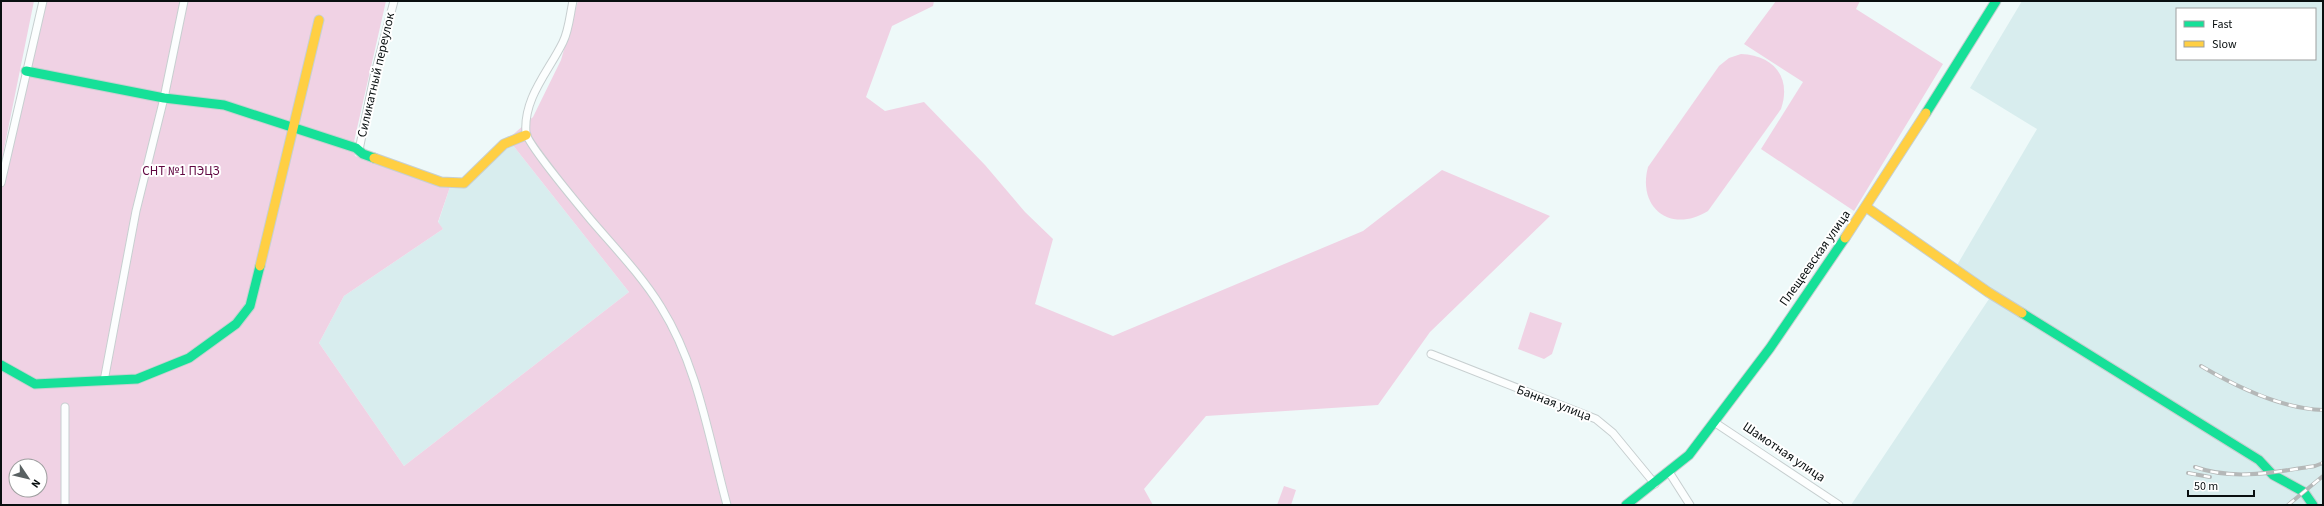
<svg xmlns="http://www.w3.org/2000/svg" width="2324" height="506" font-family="'Source Sans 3',sans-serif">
  <rect width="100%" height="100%" fill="#eef9f9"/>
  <g fill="#d8edee" fill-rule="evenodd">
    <path d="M2022 1H2323V505H1851L1991 296 1953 272 2037 129 1970 88ZM2177 9H2315V59H2177Z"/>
    <path d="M508 139 629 292 404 466 319 343 344 296 443 229 438 223 450 187 465 185Z"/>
  </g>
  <g fill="#f0d2e4" fill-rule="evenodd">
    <path d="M1 1H34L3 154 11 153 46 1H386L353 146 355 156 450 187 438 222 443 229 344 296 319 343 404 466 629 292 508 139 533 117 561 60 578 1H934L933 6 892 26 866 97 885 111 924 102 985 165 1025 212 1053 239 1035 304 1113 336 1363 231 1442 170 1550 216 1430 332 1378 405 1206 416 1144 489 1153 505H1ZM16 466H40V490H16Z"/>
    <path d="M1776 1H1860L1856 9 1943 64 1854 211 1761 149 1803 82 1744 44Z"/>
    <path d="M1741 54C1773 55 1792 77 1781 109L1708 211C1671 234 1637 208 1648 167L1719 66 1729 58Z"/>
    <path d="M1530 312 1562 323 1552 354 1544 359 1518 349Z"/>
    <path d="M1284 486 1296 490 1291 505H1277Z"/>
  </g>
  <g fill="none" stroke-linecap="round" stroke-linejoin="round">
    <g stroke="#c7cfd0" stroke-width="9">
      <g id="street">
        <path d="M573 1C570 14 569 30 563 42 549 71 523 98 526 133 527 143 581 208 591 220 615 248 642 276 661 307 698 366 709 439 727 505"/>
        <path d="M359 150 374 77 394 1"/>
        <path d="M1 183 43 1"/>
        <path d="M1431 354 1596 419 1613 433 1655 484"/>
        <path d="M104 381 136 211 164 98 184 1"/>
        <path d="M1714 422 1839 505"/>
        <path d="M1669 472 1690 505"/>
        <path d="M65 505V407"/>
      </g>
    </g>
    <g stroke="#c7cfd0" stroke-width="11">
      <g id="fast">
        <path d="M26 71 164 98 224 105 356 148 363 154 374 158"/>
        <path d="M1926 113 1996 1"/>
        <path d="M2022 313 2259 460 2273 475 2304 492 2313 505"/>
        <path d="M1 365 35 384 137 379 189 358 236 324 250 306 260 266"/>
        <path d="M1626 505 1689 455 1770 348 1845 238"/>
      </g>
    </g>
    <g stroke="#c7cfd0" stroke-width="11">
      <g id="slow">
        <path d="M374 158 441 182 464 183 504 144 526 135"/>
        <path d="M1866 207 1988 292 2022 313"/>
        <path d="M1845 238 1926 113"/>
        <path d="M260 266 319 20"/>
      </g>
    </g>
    <use href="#street" stroke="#fcfefe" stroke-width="7"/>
    <use href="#fast" stroke="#16e098" stroke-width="9"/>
    <use href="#slow" stroke="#ffcf43" stroke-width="9"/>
    <g stroke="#b5b8b8" stroke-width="4">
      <g id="rail">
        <path d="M2201 366C2235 386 2283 409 2323 410"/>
        <path d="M2195 467C2234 481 2275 472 2315 466L2323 463"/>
        <path d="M2188 473 2210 477"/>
        <path d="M2288 505 2323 476"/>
      </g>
    </g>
    <use href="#rail" stroke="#fff" stroke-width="2.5" stroke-dasharray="8" stroke-linecap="butt"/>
  </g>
  <g text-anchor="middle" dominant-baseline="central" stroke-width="4" stroke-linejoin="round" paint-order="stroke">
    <g font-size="13" fill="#090f10" stroke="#fff">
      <text transform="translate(376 75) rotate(-77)">Силикатный переулок</text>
      <text transform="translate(1815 258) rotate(-55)">Плещеевская улица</text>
      <text transform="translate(1554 403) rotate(21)">Банная улица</text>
      <text transform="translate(1784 452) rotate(34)">Шамотная улица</text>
    </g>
    <g font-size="13" fill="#600741" stroke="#fff">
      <text x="181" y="171">СНТ №1 ПЭЦЗ</text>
    </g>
  </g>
  <rect width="2324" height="506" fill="none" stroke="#090f10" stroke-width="4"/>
  <rect x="2176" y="8" width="140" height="52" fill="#ffffff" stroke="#9d9f9f"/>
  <rect x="2184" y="21" width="20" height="6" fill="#16e098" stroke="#9d9f9f"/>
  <text x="2212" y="28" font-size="12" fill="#090f10">Fast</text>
  <rect x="2184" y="41" width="20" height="6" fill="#ffcf43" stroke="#9d9f9f"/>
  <text x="2212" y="48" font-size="12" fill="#090f10">Slow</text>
  <g transform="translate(28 478) rotate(125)"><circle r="19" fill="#ffffff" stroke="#9d9f9f"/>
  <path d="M0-3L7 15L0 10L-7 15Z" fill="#596162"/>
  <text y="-6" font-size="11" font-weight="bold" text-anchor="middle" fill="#090f10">N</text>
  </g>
  <path d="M2188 490v6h66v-6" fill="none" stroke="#090f10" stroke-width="2"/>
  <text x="2194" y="490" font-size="12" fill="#090f10" stroke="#ffffff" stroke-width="3" paint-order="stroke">50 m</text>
</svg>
